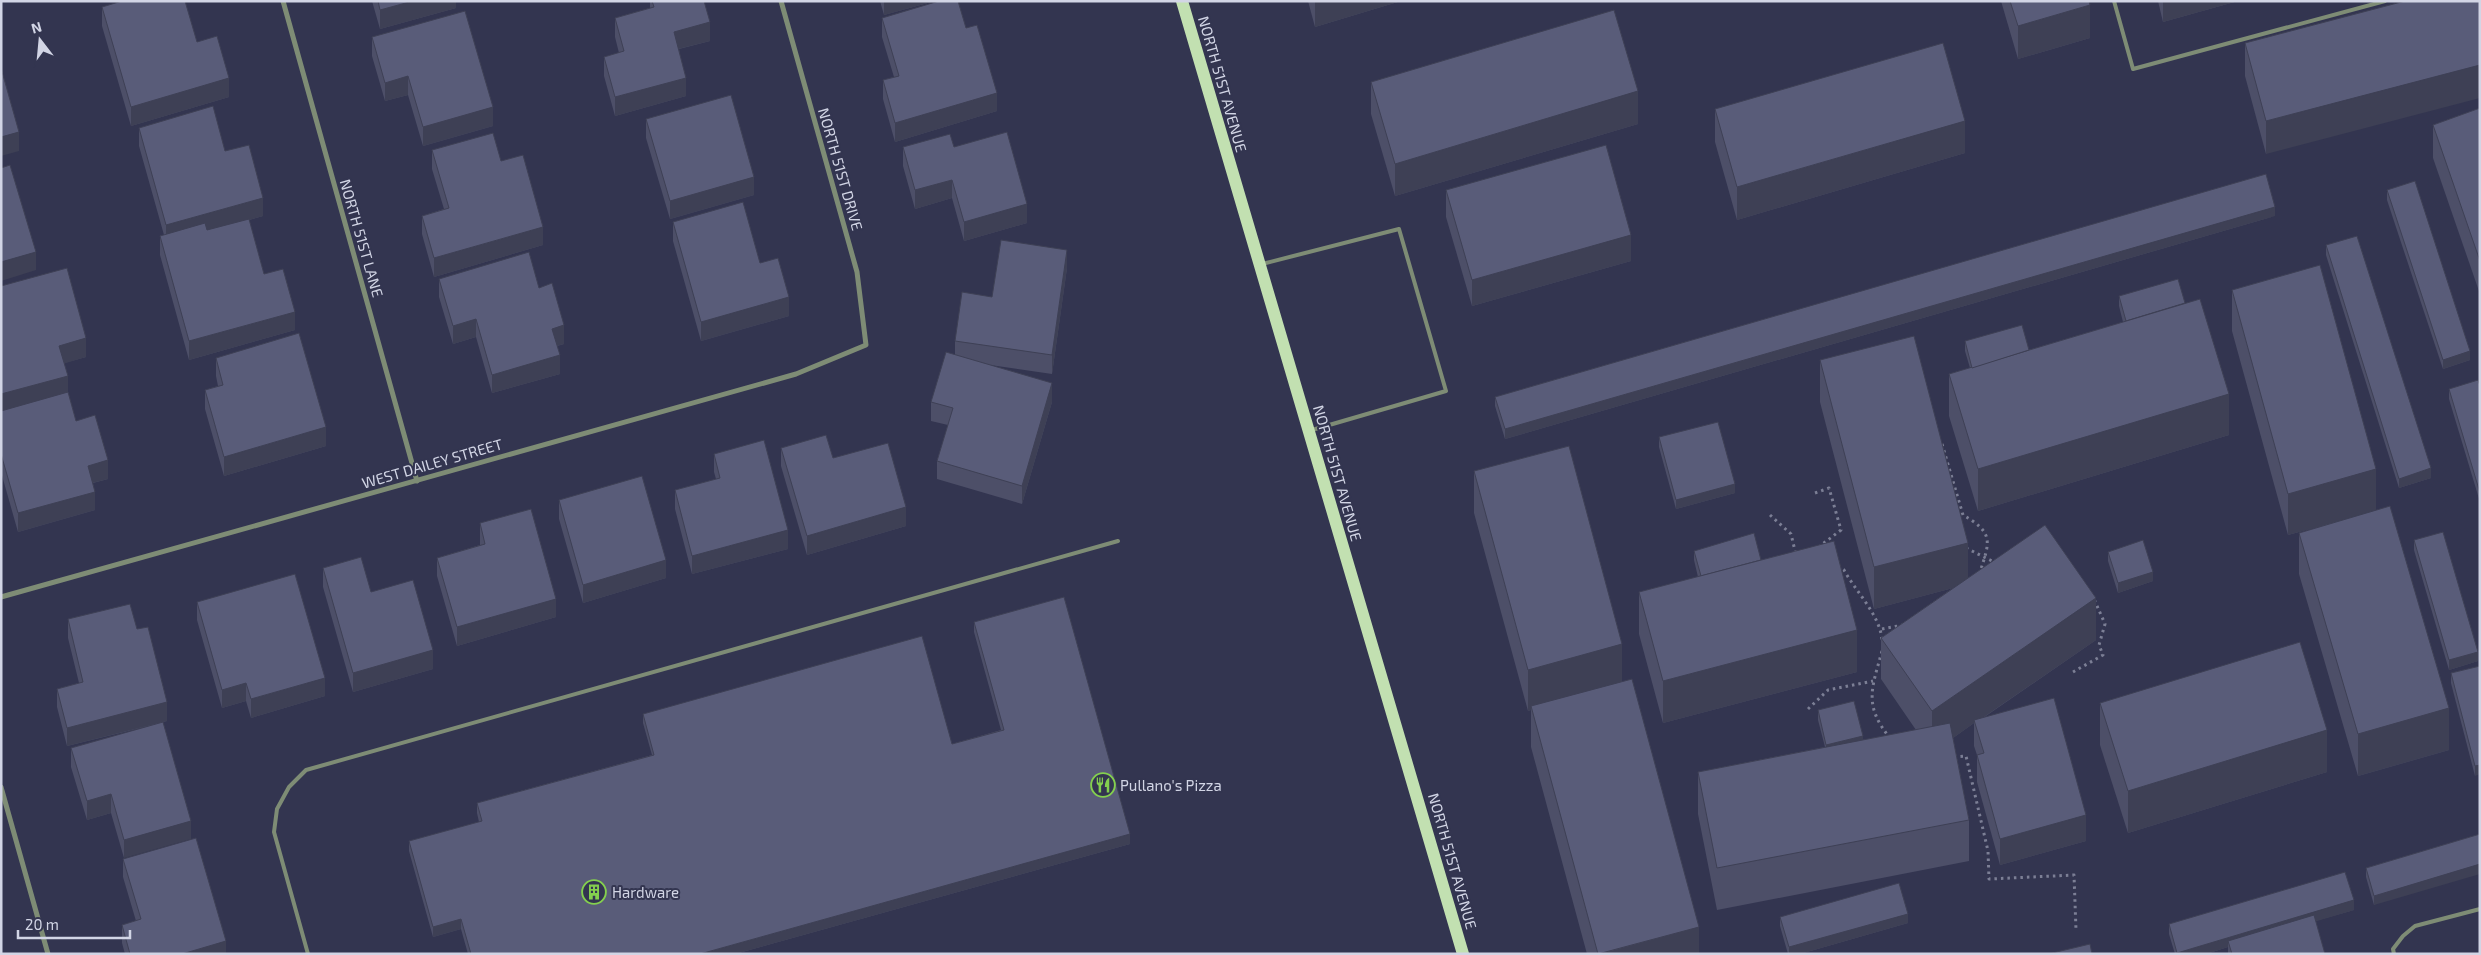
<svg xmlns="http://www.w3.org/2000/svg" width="2481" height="955" font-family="'Exo 2',sans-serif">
  <rect width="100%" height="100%" fill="#333550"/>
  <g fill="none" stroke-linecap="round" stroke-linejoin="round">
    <g stroke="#7c7f95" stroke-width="3" stroke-dasharray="2.5 4" stroke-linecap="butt">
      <path d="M1942 444 1963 515C1994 533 1990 541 1980 572"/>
      <path d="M1815 493 1829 488 1841 530 1820 546"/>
      <path d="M1770 515 1791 534 1796 555"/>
      <path d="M1966 548 1996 563"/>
      <path d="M1838 566 1844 570C1856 592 1880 615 1882 640"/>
      <path d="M1882 629 1903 625"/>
      <path d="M1882 651C1872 688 1863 705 1890 738"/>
      <path d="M2073 672 2103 655 2099 645 2105 624 2094 599"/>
      <path d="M1808 709 1828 690 1873 681"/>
      <path d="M1954 757 1966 756 1988 851 1989 879 2074 875 2076 930"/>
    </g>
    <g stroke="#7e8c75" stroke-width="4">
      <path d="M2114 1 2133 69 2385 1"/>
      <path d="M1262 264 1399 229 1446 391 1312 430"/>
      <path d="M308 954 274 832 277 809 289 787 306 770 1118 541"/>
      <path d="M2394 954 2393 949 2403 936 2415 926 2480 909"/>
    </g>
    <g stroke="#7e8c75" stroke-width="5">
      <path d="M283 1 417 481"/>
      <path d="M1 597 796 374 866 345 857 272 781 1"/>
      <path d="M1 787 48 954"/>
    </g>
    <path stroke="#c2e0b1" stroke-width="12" d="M1182 1 1463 954"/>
  </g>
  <g fill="#4d4f68">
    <path d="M372 1H456V8L380 29Z"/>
    <path d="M650 1H704L710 41 679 49 686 96 615 116 604 76V57L619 53 615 37V18L650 8Z"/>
    <path d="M880 1H935L884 15Z"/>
    <path d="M1308 1H1401L1315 27Z"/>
    <path d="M2001 1H2089L2090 38 2018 59Z"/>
    <path d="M2158 1H2238L2163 22Z"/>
    <path d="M2405 1 2266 154 2245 76V43Z"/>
    <path d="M102 7 197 42 229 97 131 126 102 26Z"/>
    <path d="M882 18 997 111 895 142 883 99V80L894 77 882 37Z"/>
    <path d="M372 37 493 126 423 146 408 95 385 101 372 56Z"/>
    <path d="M1371 82 1638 124 1395 196 1371 114Z"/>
    <path d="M2480 108V294L2433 158V125Z"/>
    <path d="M1715 109 1965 153 1737 220 1715 142Z"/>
    <path d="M646 119 754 195 670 219 646 138Z"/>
    <path d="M139 128 225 151 263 216 249 220 264 274 295 330 189 360 160 255V236L164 235 139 146Z"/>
    <path d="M903 147H954L1027 223 964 241 952 198 915 209 903 166Z"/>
    <path d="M432 150 501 161 543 245 434 277 422 234V216L444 209 432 169Z"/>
    <path d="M1446 190 1631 261 1472 306 1446 217Z"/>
    <path d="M2387 190 2470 360 2443 369 2387 200Z"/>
    <path d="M2275 216 1505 439 1495 406V397Z"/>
    <path d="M673 222 760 263 789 316 701 341 673 241Z"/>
    <path d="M2326 245 2431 478 2399 488 2326 255Z"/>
    <path d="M1067 268 1052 374 990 365 1052 402 1022 504 937 479V461L948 425 931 421V402L955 354V341L992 297Z"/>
    <path d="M439 279 539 288 564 344 557 346 560 374 492 393 476 337 453 344 439 297Z"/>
    <path d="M1 286 86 357 64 363 68 393 76 421 108 479 93 483 95 510 18 532 1 472Z"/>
    <path d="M2232 290 2376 510 2449 750 2358 776 2299 574V533L2328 524 2288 535 2232 331Z"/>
    <path d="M2119 296 2185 303 2229 435 1978 511 1949 416V374L1970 368 1965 351V341L2029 350 2123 322 2119 306Z"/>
    <path d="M216 358 326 446 224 476 205 409V390L218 386 216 376Z"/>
    <path d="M1820 360 1968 578 2096 640 1983 718 2086 841 2000 865 1977 782V755L1974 746V723L1953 738 1969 820V861L1717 910 1698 814V772L1825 747 1818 720V710L1863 740 1916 730 1881 679V638L1953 588 1874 609 1820 402Z"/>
    <path d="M2480 386V502L2449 399V389Z"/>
    <path d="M1659 437 1735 493 1676 509 1659 447Z"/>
    <path d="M781 448 833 458 906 526 807 555 781 466Z"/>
    <path d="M714 454 788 549 692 574 675 509V490L716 479 714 472Z"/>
    <path d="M1474 471 1622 681 1699 954H1587L1531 747V710L1528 711 1474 513Z"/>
    <path d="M559 500 666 578 583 603 559 519Z"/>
    <path d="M480 523 556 617 457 646 437 576V558L480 545Z"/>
    <path d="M2414 540 2478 661 2449 670 2414 550Z"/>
    <path d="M1694 551 1761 560 1857 672 1663 723 1639 634V592L1698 577 1694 560Z"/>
    <path d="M2108 552 2153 581 2118 593 2108 561Z"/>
    <path d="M323 568 371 592 433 669 353 692 323 587Z"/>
    <path d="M197 602 325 696 251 718 246 701 222 708 197 620Z"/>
    <path d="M68 619 137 629 167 721 163 722 124 858 111 813 87 820 71 767V748L157 724 67 746 57 707V689L79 683 68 638Z"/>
    <path d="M974 622 1130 844 735 954H468L461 929 433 937 409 851V841L479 822 477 813V803L652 755 643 723V714L952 744 1001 730 974 632Z"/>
    <path d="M2480 666 2475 776 2451 683V673Z"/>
    <path d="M2100 703 2327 772 2128 833 2100 745Z"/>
    <path d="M2480 834 2374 905 2366 877V868Z"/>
    <path d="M123 859 226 954H125L122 943V925L136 921 123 877Z"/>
    <path d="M2354 910 2315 921 2325 954H2228V947L2206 954H2175L2169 934V924Z"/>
    <path d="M1780 917 1908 923 1800 954H1788L1780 926Z"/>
  </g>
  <g fill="#3e4055">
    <path d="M413 1H456V8L380 29V10Z"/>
    <path d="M884 1H935L884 15Z"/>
    <path d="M1315 1H1401L1315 27Z"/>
    <path d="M2163 1H2238L2163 22Z"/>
    <path d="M2090 5V38L2018 59V26Z"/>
    <path d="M710 22V41L674 50V32Z"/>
    <path d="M2480 65V98L2266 154V121Z"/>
    <path d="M408 76V95L385 101V83Z"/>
    <path d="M229 78V97L131 126V107Z"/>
    <path d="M686 78V96L615 116V97Z"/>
    <path d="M1638 91V124L1395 196V164Z"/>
    <path d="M997 93V111L895 142V123Z"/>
    <path d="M493 107V126L423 146V127Z"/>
    <path d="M1965 121V153L1737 220V187Z"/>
    <path d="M19 132V151L1 156V137Z"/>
    <path d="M754 177V195L670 219V201Z"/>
    <path d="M952 180V198L915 209V190Z"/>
    <path d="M263 198V216L166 243V225Z"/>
    <path d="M1027 204V223L964 241V222Z"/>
    <path d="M2275 207V216L1505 439V429Z"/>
    <path d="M543 227V245L434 277V258Z"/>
    <path d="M1631 235V261L1472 306V280Z"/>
    <path d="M1067 250V268L1052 374V355Z"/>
    <path d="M36 252V270L1 281V262Z"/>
    <path d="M789 297V316L701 341V322Z"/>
    <path d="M295 312V330L189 360V341Z"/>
    <path d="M476 319V337L453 344V326Z"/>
    <path d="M564 325V344L552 347V329Z"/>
    <path d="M86 338V357L59 365V346Z"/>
    <path d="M2470 351V360L2443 369V360Z"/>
    <path d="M560 355V374L492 393V375Z"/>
    <path d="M68 376V394L1 413V394Z"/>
    <path d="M1052 383V402L1022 504V486Z"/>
    <path d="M2229 394V435L1978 511V469Z"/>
    <path d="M326 427V446L224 476V457Z"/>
    <path d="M108 460V479L88 484V466Z"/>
    <path d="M2431 468V478L2399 488V479Z"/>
    <path d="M2376 469V511L2288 535V494Z"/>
    <path d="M1735 484V493L1676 509V500Z"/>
    <path d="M95 492V510L18 532V513Z"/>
    <path d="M906 507V526L807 555V536Z"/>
    <path d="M788 530V549L692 574V556Z"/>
    <path d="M1968 543V584L1874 609V567Z"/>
    <path d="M666 560V578L583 603V585Z"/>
    <path d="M2153 572V581L2118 593V583Z"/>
    <path d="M2096 598V640L1975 723 1974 720V723L1932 753V711Z"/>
    <path d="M556 599V617L457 646V627Z"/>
    <path d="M1857 630V672L1663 723V681Z"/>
    <path d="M1622 644V686L1531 706V710L1528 711V670Z"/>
    <path d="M433 650V669L353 692V673Z"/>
    <path d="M2478 652V661L2449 670V660Z"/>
    <path d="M325 678V696L251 718V699Z"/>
    <path d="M246 683V701L222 708V690Z"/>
    <path d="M167 702V721L67 746V728Z"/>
    <path d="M2449 708V750L2358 776V734Z"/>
    <path d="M2327 730V772L2128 833V791Z"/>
    <path d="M1863 736V746L1826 755V745Z"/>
    <path d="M2480 765V774L2475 776V766Z"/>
    <path d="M111 794V813L87 820V801Z"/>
    <path d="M2086 815V841L2000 865V839Z"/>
    <path d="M191 821V839L124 858V840Z"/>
    <path d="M1130 834V844L735 954H700Z"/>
    <path d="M2480 864V874L2374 905V896Z"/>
    <path d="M2354 900V910L2230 947 2228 941V947L2206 954H2177V953Z"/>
    <path d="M1908 914V923L1800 954H1789V947Z"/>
    <path d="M461 919V929L433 937V927Z"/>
    <path d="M1699 927V954H1600Z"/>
    <path d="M226 941V954H182Z"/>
  </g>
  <g fill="#595c79" stroke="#3e4055">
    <path d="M122 1H185L197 42 217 36 229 78 131 107 102 7Z"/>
    <path d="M378 1H413L380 10Z"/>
    <path d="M652 1H704L710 22 674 32 686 78 615 97 604 57 624 51 615 18 654 7Z"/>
    <path d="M939 1H958L966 28 977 25 997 93 895 123 883 80 899 76 882 18Z"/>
    <path d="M2010 1H2089L2090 5 2018 26Z"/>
    <path d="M2405 1H2480V65L2266 121 2245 43Z"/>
    <path d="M1614 10 1638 91 1395 164 1371 82Z"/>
    <path d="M465 11 493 107 423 127 408 76 385 83 372 37Z"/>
    <path d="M1943 43 1965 121 1737 187 1715 109Z"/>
    <path d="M1 68 19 132 1 137Z"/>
    <path d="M731 95 754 177 670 201 646 119Z"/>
    <path d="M213 106 225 151 249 145 263 198 166 225 139 128Z"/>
    <path d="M2480 108V261L2433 125Z"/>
    <path d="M1007 132 1027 204 964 222 952 180 915 190 903 147 950 134 954 147Z"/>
    <path d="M493 133 501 161 523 155 543 227 434 258 422 216 449 208 432 150Z"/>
    <path d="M1606 145 1631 235 1472 280 1446 190Z"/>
    <path d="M10 165 36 252 1 262V168Z"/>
    <path d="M2266 174 2275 207 1505 429 1495 397Z"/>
    <path d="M2415 181 2470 351 2443 360 2387 190Z"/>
    <path d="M743 202 760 263 778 258 789 297 701 322 673 222Z"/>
    <path d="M249 219 264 274 283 269 295 312 189 341 160 236 205 223 207 230Z"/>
    <path d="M2357 236 2431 468 2399 479 2326 245Z"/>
    <path d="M1001 240 1067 250 1052 355 955 341 962 292 992 297Z"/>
    <path d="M529 252 539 288 552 283 564 325 552 329 560 355 492 375 476 319 453 326 439 279Z"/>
    <path d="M2320 265 2376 469 2288 494 2232 290Z"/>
    <path d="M67 268 86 338 59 346 68 376 1 394V286Z"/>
    <path d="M2178 279 2185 303 2126 321 2119 296Z"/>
    <path d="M2200 299 2229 394 1978 469 1949 374Z"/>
    <path d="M2022 325 2029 350 1972 368 1965 341Z"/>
    <path d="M299 333 326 427 224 457 205 390 223 385 216 358Z"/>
    <path d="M1914 336 1968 543 1874 567 1820 360Z"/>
    <path d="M946 352 1052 383 1022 486 937 461 953 408 931 402Z"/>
    <path d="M2478 380 2480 386V493L2449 389Z"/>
    <path d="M68 392 76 421 95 415 108 460 88 466 95 492 18 513 1 454V411Z"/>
    <path d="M1718 422 1735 484 1676 500 1659 437Z"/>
    <path d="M826 435 833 458 888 443 906 507 807 536 781 448Z"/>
    <path d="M764 440 788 530 692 556 675 490 720 478 714 454Z"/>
    <path d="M1569 446 1622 644 1528 670 1474 471Z"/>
    <path d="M642 476 666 560 583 585 559 500Z"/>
    <path d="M2390 506 2449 708 2358 734 2299 533Z"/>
    <path d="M531 509 556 599 457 627 437 558 485 544 480 523Z"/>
    <path d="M2045 525 2096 598 1932 711 1881 638Z"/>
    <path d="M2443 532 2478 652 2449 660 2414 540Z"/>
    <path d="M1754 533 1761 560 1701 576 1694 551Z"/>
    <path d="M2143 540 2153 572 2118 583 2108 552Z"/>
    <path d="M1834 541 1857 630 1663 681 1639 592Z"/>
    <path d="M361 557 371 592 413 580 433 650 353 673 323 568Z"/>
    <path d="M295 574 325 678 251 699 246 683 222 690 197 602Z"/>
    <path d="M1064 597 1130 834 700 954H471L461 919 433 927 409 841 482 821 477 803 654 755 643 714 922 636 952 744 1004 730 974 622Z"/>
    <path d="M130 604 137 629 148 627 167 702 67 728 57 689 83 682 68 619Z"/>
    <path d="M2300 642 2327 730 2128 791 2100 703Z"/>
    <path d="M2480 666V765L2475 766 2451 673Z"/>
    <path d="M1632 679 1699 927 1598 954 1531 706Z"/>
    <path d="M2054 698 2086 815 2000 839 1977 755 1984 753 1974 720Z"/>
    <path d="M1854 701 1863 736 1826 745 1818 710Z"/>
    <path d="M163 722 191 821 124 840 111 794 87 801 71 748Z"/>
    <path d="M1950 723 1969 820 1717 868 1698 772Z"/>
    <path d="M2480 834V864L2374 896 2366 868Z"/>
    <path d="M196 838 226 941 182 954H130L122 925 141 919 123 859Z"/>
    <path d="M2345 872 2354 900 2177 953 2169 924Z"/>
    <path d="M1899 883 1908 914 1789 947 1780 917Z"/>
    <path d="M2314 915 2325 954H2232L2228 941Z"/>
    <path d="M2090 944 2092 954H2048Z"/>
  </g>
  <defs>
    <g id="restaurant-ring" transform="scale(1.25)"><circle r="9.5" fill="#333550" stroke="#84d04e" stroke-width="1.5"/><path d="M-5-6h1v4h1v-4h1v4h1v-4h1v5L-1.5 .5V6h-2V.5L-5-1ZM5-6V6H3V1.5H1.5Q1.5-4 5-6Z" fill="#84d04e"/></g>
    <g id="building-ring" transform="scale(1.25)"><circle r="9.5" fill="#333550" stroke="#84d04e" stroke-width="1.5"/><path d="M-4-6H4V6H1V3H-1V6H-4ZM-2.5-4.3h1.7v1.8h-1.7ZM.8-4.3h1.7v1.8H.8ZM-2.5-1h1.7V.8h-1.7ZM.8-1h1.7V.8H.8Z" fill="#84d04e"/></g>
  </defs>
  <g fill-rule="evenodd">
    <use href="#restaurant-ring" x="1103" y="785"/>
    <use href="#building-ring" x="594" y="892"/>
  </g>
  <g text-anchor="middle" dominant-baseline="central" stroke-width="4" stroke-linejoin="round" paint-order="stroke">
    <g font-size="15" fill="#d2d5e5" stroke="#333550">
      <text transform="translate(1223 84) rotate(74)">NORTH 51ST AVENUE</text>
      <text transform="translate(841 169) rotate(74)">NORTH 51ST DRIVE</text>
      <text transform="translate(362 238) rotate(74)">NORTH 51ST LANE</text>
      <text transform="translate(432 463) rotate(-16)">WEST DAILEY STREET</text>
      <text transform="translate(1338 473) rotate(74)">NORTH 51ST AVENUE</text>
      <text transform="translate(1453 861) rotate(74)">NORTH 51ST AVENUE</text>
    </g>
    <g font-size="15" fill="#d2d5e5" stroke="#333550" text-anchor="start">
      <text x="1120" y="785">Pullano's Pizza</text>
      <text x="612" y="892">Hardware</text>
    </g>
  </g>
  <rect width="2481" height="955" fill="none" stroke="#d2d5e5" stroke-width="5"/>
  <g transform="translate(40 40) rotate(344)" stroke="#333550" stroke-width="4" paint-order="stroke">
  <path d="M0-4L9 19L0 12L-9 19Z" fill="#d2d5e5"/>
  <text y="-8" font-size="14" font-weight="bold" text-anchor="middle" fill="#d2d5e5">N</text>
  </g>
  <path d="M18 930v8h112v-8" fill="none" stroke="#d2d5e5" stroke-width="2.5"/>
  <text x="25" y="930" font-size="15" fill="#d2d5e5" stroke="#333550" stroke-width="4" paint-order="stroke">20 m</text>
</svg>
